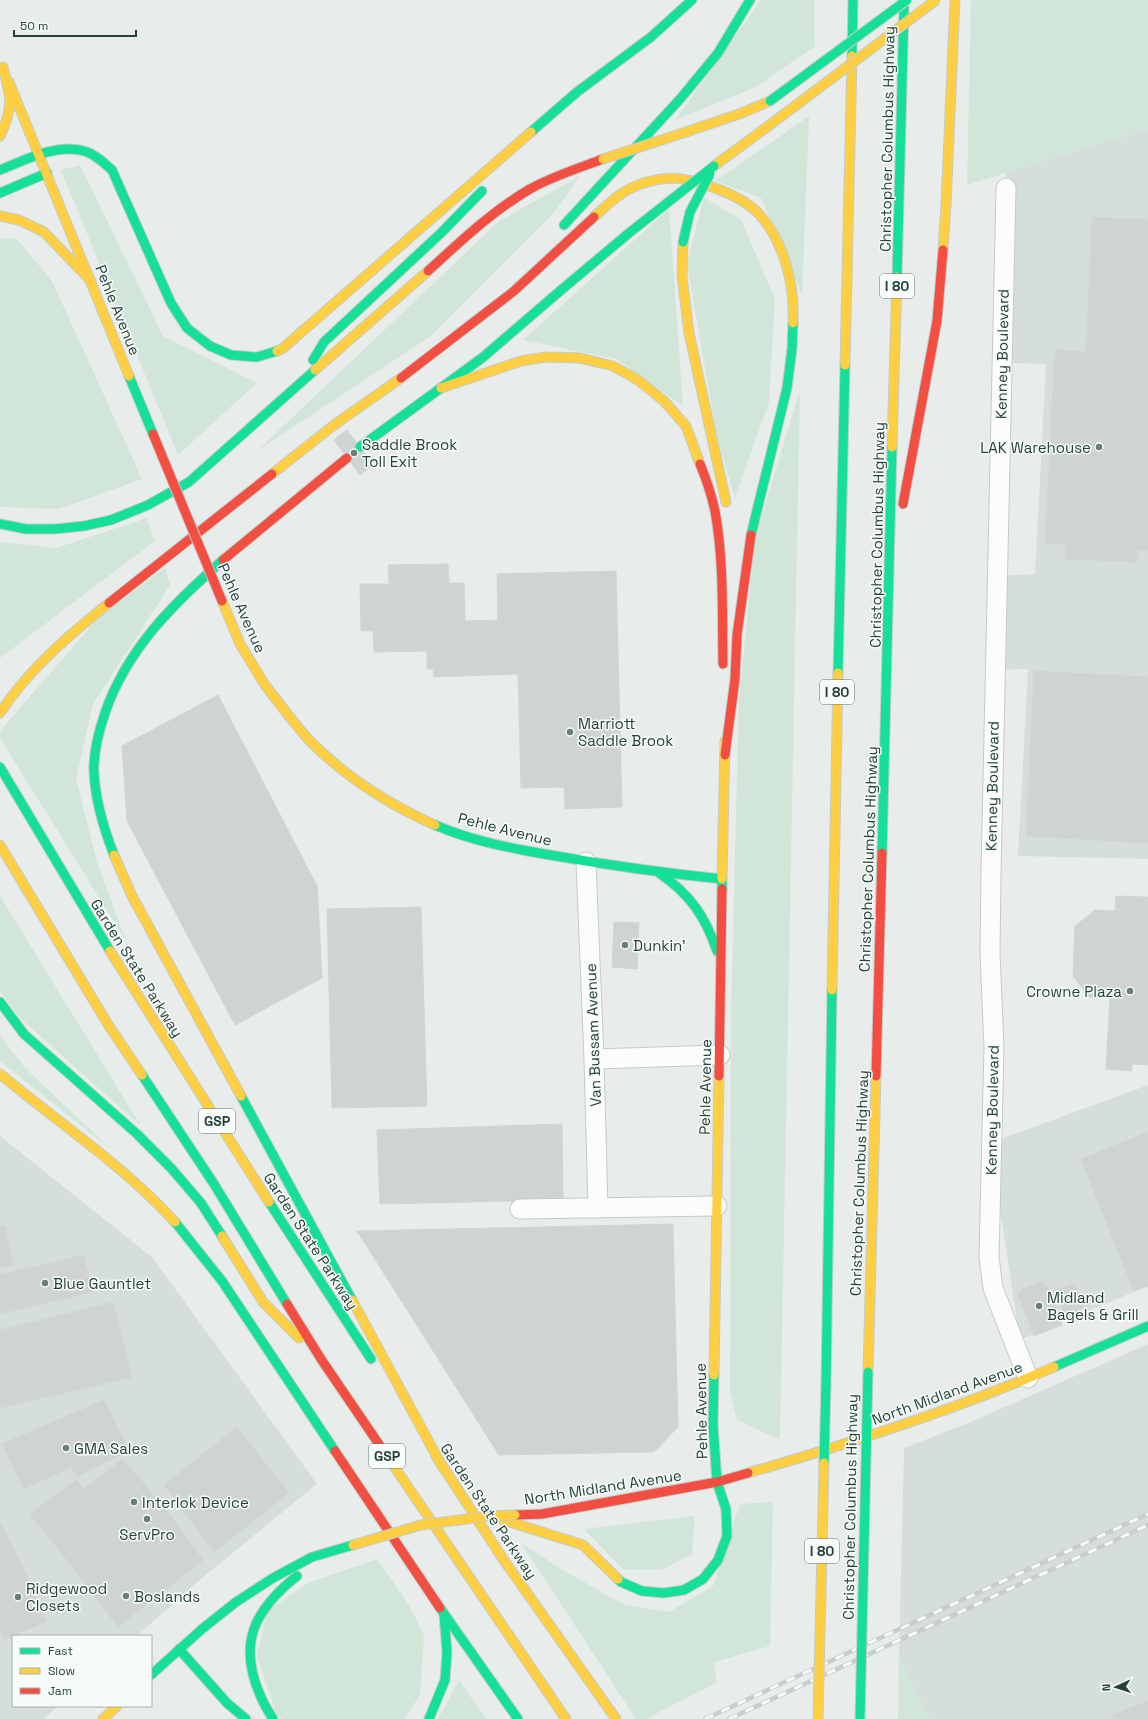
<svg xmlns="http://www.w3.org/2000/svg" width="1148" height="1719" font-family="'Space Grotesk',sans-serif">
  <rect width="100%" height="100%" fill="#e8edeb"/>
  <g fill="#d6dedb">
    <path d="M1148 129V859L1018 856 1028 669 998 670 996 576 1035 574 1046 364 1005 363 1006 172Z"/>
    <path d="M1148 1085V1286L1020 1340 990 1143Z"/>
    <path d="M0 1136 152 1257 317 1484 201 1579 137 1636H13V1706H58L44 1719H0Z"/>
    <path d="M1148 1344V1719H930L899 1657 904 1448 973 1421Z"/>
  </g>
  <g fill="#d1e6d8">
    <path d="M761 0H814L815 46 756 87 675 120Z"/>
    <path d="M971 0H1148V129L967 185Z"/>
    <path d="M809 116 802 295 761 198 715 181Z"/>
    <path d="M80 165 163 336 257 383 178 455 61 170Z"/>
    <path d="M580 176 553 214 431 336 257 451 499 221Z"/>
    <path d="M704 197 741 220 775 299 769 402 735 498 717 437 687 264Z"/>
    <path d="M669 209 683 406 616 359 523 340Z"/>
    <path d="M16 238 52 281 142 479 59 509 0 507V239Z"/>
    <path d="M800 390 780 1440 737 1420 730 1392 731 1011 739 700 755 538Z"/>
    <path d="M147 518 155 541 0 658V542L56 548Z"/>
    <path d="M165 568 170 585 93 704 76 779 97 862 126 941 0 738V731L99 617Z"/>
    <path d="M0 896 141 1126 20 1018 0 991Z"/>
    <path d="M0 1035 25 1068 113 1151 0 1061Z"/>
    <path d="M773 1502 770 1646 715 1662 716 1683 646 1719H636L521 1543 566 1572 625 1605 669 1612 713 1586 740 1504Z"/>
    <path d="M695 1516 692 1554 662 1570H624L584 1529Z"/>
    <path d="M377 1559 409 1605 424 1635 420 1695 404 1719H282L277 1715 257 1656 267 1611 308 1583Z"/>
    <path d="M899 1657 930 1719H898Z"/>
    <path d="M459 1680 486 1719H438Z"/>
  </g>
  <g fill="#cfd4d2" stroke="#d1d6d4">
    <path d="M1092 217 1148 220V551L1138 550 1137 562 1074 559V560H1065L1066 544 1045 543 1055 350 1086 352Z"/>
    <path d="M347 430 373 465 360 475 334 440Z"/>
    <path d="M448 564 449 583H464L465 621 498 620 497 574 616 571 622 807 565 809 564 787 521 788 518 674 434 677 433 669H427V651L374 652 373 631H361L360 584H389L388 565Z"/>
    <path d="M1034 671 1148 677V843L1026 836Z"/>
    <path d="M218 695 317 886 322 978 235 1025 127 821 122 746Z"/>
    <path d="M1116 896 1148 897V917H1126L1110 926 1104 933 1099 941 1097 959 1103 975 1115 987 1110 998 1089 997 1073 976 1075 926 1095 910 1115 911Z"/>
    <path d="M421 907 427 1106 332 1108 327 909Z"/>
    <path d="M1135 916 1148 917V1065L1132 1064V1071L1106 1069 1110 995 1115 987 1103 975 1097 959V950L1099 941 1110 926 1126 917Z"/>
    <path d="M614 922 639 923 637 969 612 967Z"/>
    <path d="M562 1124 563 1200 380 1204 377 1130Z"/>
    <path d="M1148 1132V1286L1134 1291 1081 1159Z"/>
    <path d="M673 1224 678 1427 654 1452 499 1455 357 1231Z"/>
    <path d="M5 1226 13 1265 0 1267V1227Z"/>
    <path d="M83 1255 93 1292 0 1314V1275Z"/>
    <path d="M1043 1281 1045 1286H1047L1062 1325 1034 1336 1018 1294 1021 1293 1020 1290Z"/>
    <path d="M1072 1284V1286L1076 1285 1083 1307 1077 1310 1079 1316 1067 1320 1055 1290Z"/>
    <path d="M113 1302 132 1377 0 1408V1330Z"/>
    <path d="M104 1400 129 1451 77 1476 71 1467 24 1489 2 1444Z"/>
    <path d="M237 1427 289 1493 214 1552 164 1485Z"/>
    <path d="M122 1459 142 1481 111 1505 94 1482Z"/>
    <path d="M76 1480 83 1489 94 1482 125 1524 71 1565 30 1514Z"/>
    <path d="M142 1481 156 1499 125 1524 111 1505Z"/>
    <path d="M156 1499 170 1515 140 1540 125 1524Z"/>
    <path d="M170 1515 203 1560 118 1627 71 1565 125 1524 140 1540Z"/>
    <path d="M0 1522 21 1563 0 1572Z"/>
    <path d="M21 1563 47 1621 4 1640 0 1631V1572Z"/>
    <path d="M1148 1701V1719H1114L1112 1715Z"/>
  </g>
  <g fill="none" stroke-linecap="round" stroke-linejoin="round">
    <g stroke="#c5cac8" stroke-width="21">
      <g id="street">
        <path d="M1006 188 991 872 990 954 994 1047 989 1257 993 1288 1028 1378"/>
        <path d="M586 862 594 1059 598 1208"/>
        <path d="M594 1059 720 1055"/>
        <path d="M520 1209 717 1206"/>
      </g>
    </g>
    <g stroke="#c3cbc8" stroke-width="11">
      <g id="fast">
        <path d="M852 56 853 0"/>
        <path d="M531 132 577 92 651 37 692 0"/>
        <path d="M0 170C25 160 57 143 84 151 95 154 104 163 112 170L171 303 187 328 210 346 231 355 257 357 277 351"/>
        <path d="M0 193 47 173"/>
        <path d="M564 225 681 98 718 53 750 0"/>
        <path d="M897 277 904 7"/>
        <path d="M313 360 324 342 441 233 482 191"/>
        <path d="M129 376 153 434"/>
        <path d="M360 447 482 358 560 291"/>
        <path d="M0 524 26 529H55L84 526 111 520 148 505 189 482 315 370"/>
        <path d="M751 535 787 388 792 349 793 323"/>
        <path d="M838 673 845 365"/>
        <path d="M0 767 110 951"/>
        <path d="M435 825C472 841 510 848 550 855 607 865 664 873 722 879V889"/>
        <path d="M882 853 892 447"/>
        <path d="M114 855C104 829 95 800 94 772 93 752 99 731 105 713 127 649 173 604 223 560"/>
        <path d="M659 873C690 894 705 916 717 951"/>
        <path d="M0 1002 24 1034 137 1134 171 1168 201 1203 222 1236"/>
        <path d="M142 1075 214 1184 287 1304"/>
        <path d="M241 1096 352 1300"/>
        <path d="M269 1202 371 1359"/>
        <path d="M175 1222 222 1281 335 1451"/>
        <path d="M1054 1367 1148 1326"/>
        <path d="M826 1384 832 990"/>
        <path d="M618 1579 621 1582 642 1591 664 1593 684 1590 703 1579 718 1560 727 1536 726 1509 717 1482 713 1424 714 1375"/>
        <path d="M440 1608 518 1719"/>
        <path d="M179 1649 227 1703 246 1719"/>
        <path d="M151 1675 202 1629 236 1602 273 1578 312 1557 353 1545"/>
        <path d="M273 1719C269 1712 264 1705 261 1697 237 1644 254 1610 297 1576"/>
        <path d="M429 1719 445 1680 447 1652 444 1614"/>
      </g>
    </g>
    <g stroke="#c3cbc8" stroke-width="11">
      <g id="slow">
        <path d="M9 82 129 376"/>
        <path d="M683 133 742 113 770 101"/>
        <path d="M0 136C14 107 11 97 3 67"/>
        <path d="M714 166 779 118"/>
        <path d="M0 216 19 220 44 232 91 281"/>
        <path d="M594 217C608 204 622 190 641 184 667 175 686 177 712 187 729 193 747 201 759 214 784 241 795 286 793 323"/>
        <path d="M683 242 682 276 689 333 726 502"/>
        <path d="M943 250 946 205 955 0"/>
        <path d="M277 351 282 349 531 132"/>
        <path d="M845 365 852 56"/>
        <path d="M315 370 428 271"/>
        <path d="M441 388 521 361 546 357 580 358 613 366 638 380 664 401 686 426 700 464"/>
        <path d="M892 447 897 277"/>
        <path d="M272 474 334 425 401 378"/>
        <path d="M265 685C280 704 294 724 311 742 346 777 390 805 435 825"/>
        <path d="M0 713C29 669 68 636 109 603"/>
        <path d="M0 845 109 1026 142 1075"/>
        <path d="M114 855 132 896 241 1096"/>
        <path d="M722 879 725 741"/>
        <path d="M110 951 269 1202"/>
        <path d="M832 990 838 673"/>
        <path d="M0 1074C59 1123 123 1165 175 1222"/>
        <path d="M222 1236 263 1302 299 1338"/>
        <path d="M352 1300 443 1468"/>
        <path d="M868 1372 876 1076"/>
        <path d="M714 1375 719 1076"/>
        <path d="M436 1456 503 1559 616 1719"/>
        <path d="M389 1459 566 1719"/>
        <path d="M748 1473C852 1443 954 1410 1054 1367"/>
        <path d="M491 1516 583 1545 618 1579"/>
        <path d="M103 1719 117 1706"/>
      </g>
    </g>
    <g stroke="#c3cbc8" stroke-width="11">
      <g id="jam">
        <path d="M428 271C460 242 492 211 530 189 553 176 579 168 603 159"/>
        <path d="M401 378 514 291 594 217"/>
        <path d="M700 464C707 481 713 499 716 517 724 565 722 616 723 664"/>
        <path d="M903 504 937 321 943 250"/>
        <path d="M223 560 347 458"/>
        <path d="M109 603 272 474"/>
        <path d="M725 755 735 679 737 635 751 535"/>
        <path d="M719 1076 722 889"/>
        <path d="M876 1076 882 853"/>
        <path d="M287 1304 321 1359 389 1459"/>
        <path d="M335 1451 440 1608"/>
        <path d="M515 1515 542 1514 717 1482 748 1473"/>
      </g>
    </g>
    <use href="#street" stroke="#fcfcfc" stroke-width="19"/>
    <use href="#fast" stroke="#16e098" stroke-width="9"/>
    <use href="#slow" stroke="#ffcf43" stroke-width="9"/>
    <use href="#jam" stroke="#f24e42" stroke-width="9"/>
    <g stroke="#c9cdcc" stroke-width="4.5">
      <g id="rail">
        <path d="M705 1719 1148 1514"/>
        <path d="M729 1719 1148 1525"/>
      </g>
    </g>
    <use href="#rail" stroke="#f7fbf9" stroke-width="3" stroke-dasharray="9" stroke-linecap="butt"/>
    <g stroke="#c3cbc8" stroke-width="11" stroke-linecap="butt">
      <g id="fast-bridge">
        <path d="M770 101 907 0"/>
        <path d="M683 242 690 212 710 174"/>
        <path d="M560 291 629 233 714 166"/>
        <path d="M824 1463 826 1384"/>
        <path d="M860 1719 868 1372"/>
      </g>
    </g>
    <g stroke="#c3cbc8" stroke-width="11" stroke-linecap="butt">
      <g id="slow-bridge">
        <path d="M779 118 936 0"/>
        <path d="M603 159 683 133"/>
        <path d="M222 601 240 644 265 685"/>
        <path d="M353 1545 421 1525 490 1516 515 1515"/>
        <path d="M818 1719 824 1463"/>
      </g>
    </g>
    <g stroke="#c3cbc8" stroke-width="11" stroke-linecap="butt">
      <path id="jam-bridge" d="M153 434 222 601"/>
    </g>
    <use href="#fast-bridge" stroke="#16e098" stroke-width="9"/>
    <use href="#slow-bridge" stroke="#ffcf43" stroke-width="9"/>
    <use href="#jam-bridge" stroke="#f24e42" stroke-width="9"/>
  </g>
  <g fill="#697e78" stroke="#f7fbf9" stroke-width="1.5">
    <circle cx="1099" cy="447" r="4"/>
    <circle cx="354" cy="453" r="4"/>
    <circle cx="570" cy="732" r="4"/>
    <circle cx="625" cy="945" r="4"/>
    <circle cx="1130" cy="991" r="4"/>
    <circle cx="45" cy="1283" r="4"/>
    <circle cx="1039" cy="1306" r="4"/>
    <circle cx="66" cy="1448" r="4"/>
    <circle cx="134" cy="1502" r="4"/>
    <circle cx="147" cy="1519" r="4"/>
    <circle cx="126" cy="1596" r="4"/>
    <circle cx="18" cy="1597" r="4"/>
  </g>
  <g text-anchor="middle" dominant-baseline="central" stroke-width="3" stroke-linejoin="round" paint-order="stroke">
    <g fill="#f7fbf9" stroke="#637a73" stroke-width="1">
      <rect x="880" y="274" width="34" height="24" rx="3"/>
      <rect x="820" y="680" width="34" height="24" rx="3"/>
      <rect x="199" y="1109" width="36" height="24" rx="3"/>
      <rect x="369" y="1444" width="36" height="24" rx="3"/>
      <rect x="805" y="1539" width="34" height="24" rx="3"/>
    </g>
    <g font-size="14" font-weight="bold" fill="#24423a">
      <text x="897" y="286">I 80</text>
      <text x="837" y="692">I 80</text>
      <text x="217" y="1121">GSP</text>
      <text x="387" y="1456">GSP</text>
      <text x="822" y="1551">I 80</text>
    </g>
    <g font-size="15" fill="#24423a" stroke="#f7fbf9">
      <text transform="translate(887 139) rotate(-89)">Christopher Columbus Highway</text>
      <text transform="translate(118 310) rotate(68)">Pehle Avenue</text>
      <text transform="translate(1002 354) rotate(-89)">Kenney Boulevard</text>
      <text transform="translate(877 535) rotate(-89)">Christopher Columbus Highway</text>
      <text transform="translate(242 608) rotate(66)">Pehle Avenue</text>
      <text transform="translate(992 786) rotate(-89)">Kenney Boulevard</text>
      <text transform="translate(505 829) rotate(14)">Pehle Avenue</text>
      <text transform="translate(868 859) rotate(-88)">Christopher Columbus Highway</text>
      <text transform="translate(137 968) rotate(58)">Garden State Parkway</text>
      <text transform="translate(593 1035) rotate(-92)">Van Bussam Avenue</text>
      <text transform="translate(705 1087) rotate(-89)">Pehle Avenue</text>
      <text transform="translate(992 1110) rotate(-89)">Kenney Boulevard</text>
      <text transform="translate(859 1183) rotate(-88)">Christopher Columbus Highway</text>
      <text transform="translate(311 1241) rotate(57)">Garden State Parkway</text>
      <text transform="translate(947 1393) rotate(-20)">North Midland Avenue</text>
      <text transform="translate(701 1411) rotate(-91)">Pehle Avenue</text>
      <text transform="translate(603 1487) rotate(-9)">North Midland Avenue</text>
      <text transform="translate(850 1507) rotate(-89)">Christopher Columbus Highway</text>
      <text transform="translate(489 1511) rotate(56)">Garden State Parkway</text>
    </g>
    <g font-size="15" fill="#24423a" stroke="#f7fbf9" text-anchor="start">
      <text x="362" y="444">Saddle Brook<tspan x="362" dy="17">Toll Exit</tspan></text>
      <text x="1091" y="447" text-anchor="end">LAK Warehouse</text>
      <text x="578" y="723">Marriott<tspan x="578" dy="17">Saddle Brook</tspan></text>
      <text x="633" y="945">Dunkin'</text>
      <text x="1122" y="991" text-anchor="end">Crowne Plaza</text>
      <text x="53" y="1283">Blue Gauntlet</text>
      <text x="1047" y="1297">Midland<tspan x="1047" dy="17">Bagels &amp; Grill</tspan></text>
      <text x="74" y="1448">GMA Sales</text>
      <text x="142" y="1502">Interlok Device</text>
      <text x="147" y="1534" text-anchor="middle">ServPro</text>
      <text x="26" y="1588">Ridgewood<tspan x="26" dy="17">Closets</tspan></text>
      <text x="134" y="1596">Boslands</text>
    </g>
  </g>
  <rect x="12" y="1635" width="140" height="72" fill="#f7fbf9" stroke="#a3b1ad"/>
  <rect x="20" y="1648" width="20" height="6" fill="#16e098" stroke="#a3b1ad"/>
  <text x="48" y="1655" font-size="12" fill="#24423a">Fast</text>
  <rect x="20" y="1668" width="20" height="6" fill="#ffcf43" stroke="#a3b1ad"/>
  <text x="48" y="1675" font-size="12" fill="#24423a">Slow</text>
  <rect x="20" y="1688" width="20" height="6" fill="#f24e42" stroke="#a3b1ad"/>
  <text x="48" y="1695" font-size="12" fill="#24423a">Jam</text>
  <g transform="translate(1116 1687) rotate(267)" stroke="#f7fbf9" stroke-width="3" paint-order="stroke">
  <path d="M0-3L7 15L0 10L-7 15Z" fill="#24423a"/>
  <text y="-6" font-size="11" font-weight="bold" text-anchor="middle" fill="#24423a">N</text>
  </g>
  <path d="M14 30v6h122v-6" fill="none" stroke="#24423a" stroke-width="2"/>
  <text x="20" y="30" font-size="12" fill="#24423a" stroke="#f7fbf9" stroke-width="3" paint-order="stroke">50 m</text>
</svg>
